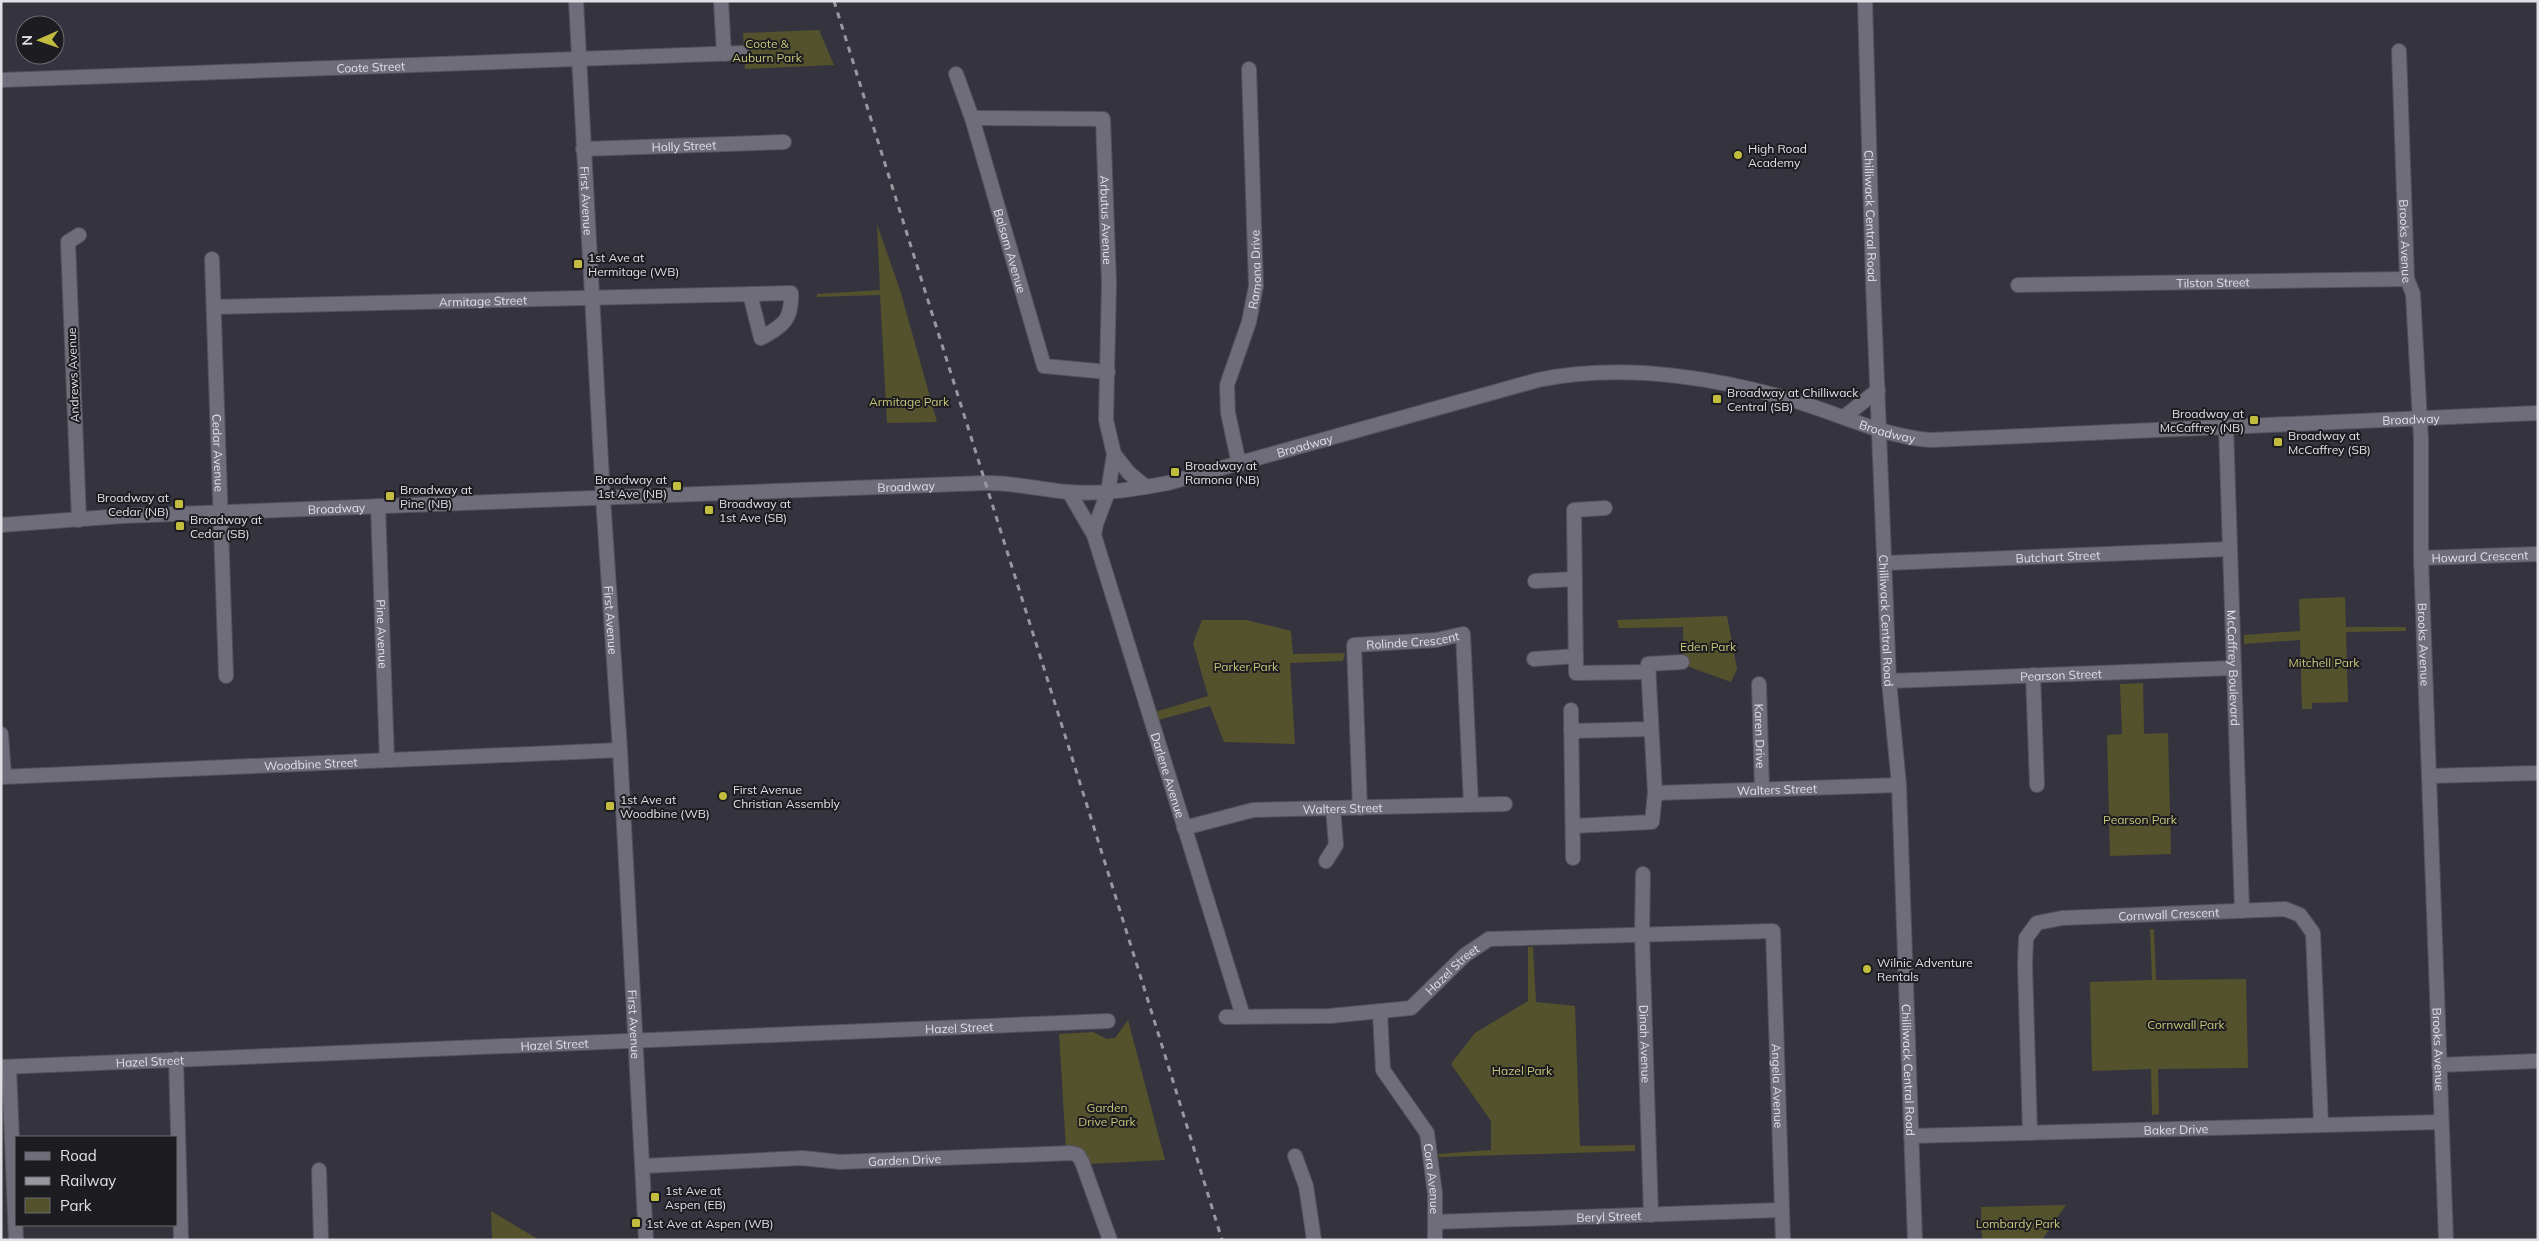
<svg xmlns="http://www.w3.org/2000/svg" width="2539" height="1241" font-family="Mulish,sans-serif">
  <rect width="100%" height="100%" fill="#35343e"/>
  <g fill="#54522c">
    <path d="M819 30 834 65 745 69 743 33Z"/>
    <path d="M877 224 900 290 937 422 887 423 880 295 817 297V294L880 290Z"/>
    <path d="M2345 597 2346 627H2406V631L2346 632 2348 702 2312 703V709H2302L2300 640 2244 644V635L2300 631 2299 599Z"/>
    <path d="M1727 616 1737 669 1731 682 1684 665 1683 627 1619 628 1617 620Z"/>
    <path d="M1202 620H1246L1291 631 1293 654 1345 653 1343 661 1290 663 1295 744 1224 742 1210 706 1158 720 1155 712 1208 696 1193 643Z"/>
    <path d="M2143 683 2144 734 2168 733 2171 854 2110 856 2107 735 2122 734 2120 684Z"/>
    <path d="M2150 929H2154L2156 980 2246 979 2248 1068 2158 1069 2159 1114 2152 1115 2151 1069 2092 1071 2090 982 2152 980Z"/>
    <path d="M1528 947H1533L1536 1002 1575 1006 1580 1146 1635 1145V1151L1439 1157 1438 1154 1491 1150V1121L1451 1064 1475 1033 1528 1001Z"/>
    <path d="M1128 1020 1165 1160 1089 1164C1085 1151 1079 1148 1066 1148L1059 1034 1093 1032 1107 1039 1115 1038Z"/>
    <path d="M2066 1205 2042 1240H1982L1981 1207Z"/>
    <path d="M491 1211 536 1238 535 1240H492Z"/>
  </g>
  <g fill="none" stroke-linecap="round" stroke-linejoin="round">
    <g stroke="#54535b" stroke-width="16">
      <g id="minor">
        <path id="s1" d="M576 1 603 498 620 750 646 1240"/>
        <path d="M721 1 724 54"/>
        <path id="s2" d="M1865 1 1873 283 1889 681 1899 785 1915 1240"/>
        <path id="s3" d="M2399 51 2407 279 2413 294 2421 440V558L2446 1240"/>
        <path id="s4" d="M956 74 972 118 1044 366 1108 372"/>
        <path id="s5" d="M1 80 741 53"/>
        <path id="s6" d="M972 118 1103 119 1109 283 1106 420 1114 454 1108 492 1096 524 1094 535"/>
        <path id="s7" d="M583 149 784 142"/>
        <path id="s8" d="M212 259 226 676"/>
        <path id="s9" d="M2018 285 2407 279"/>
        <path id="s10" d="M214 307 791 293C792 320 784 325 761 338L750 294"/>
        <path d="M1844 417 1878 390"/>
        <path id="s11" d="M2226 427 2242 911"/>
        <path d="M1114 454 1129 473 1146 487"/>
        <path id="s12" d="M1239 464 1228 413 1227 385 1249 322 1256 286 1249 69"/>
        <path id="s13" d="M1069 492 1094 535 1243 1016"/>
        <path id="s14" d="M378 506 387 760"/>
        <path d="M1605 508 1574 510 1576 673 1648 672"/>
        <path d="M79 520 68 242 79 235"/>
        <path id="s15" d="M1 525 123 516 984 483C1013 482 1040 490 1068 492 1101 495 1135 489 1168 483L1538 380C1624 362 1724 378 1808 405 1848 418 1888 437 1931 440L2538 413"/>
        <path id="s16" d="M2421 558 2538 554"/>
        <path id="s17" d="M1886 563 2230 549"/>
        <path d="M1535 581 1575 579"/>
        <path d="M1534 659 1576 656"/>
        <path d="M2033 675 2037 785"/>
        <path id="s18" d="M1889 681 2234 668"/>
        <path id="s19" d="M1759 684 1762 789"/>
        <path d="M1571 710 1573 858"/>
        <path d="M1571 731 1650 729"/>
        <path d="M1 734 4 776"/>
        <path d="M2429 776 2538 773"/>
        <path id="s20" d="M1 777 620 750"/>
        <path id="s21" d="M1655 793 1899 785"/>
        <path id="s22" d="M1360 808 1354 645 1436 640 1463 634 1471 804"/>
        <path d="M1573 826 1652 822 1655 793 1648 664 1682 662"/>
        <path id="s23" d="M1184 828 1253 810 1505 804"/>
        <path d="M1326 861 1336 845 1333 808"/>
        <path id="s24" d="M1643 874 1642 934 1651 1215"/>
        <path id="s25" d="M1380 1013 1383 1070 1427 1133 1435 1194V1240"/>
        <path id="s26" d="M1226 1017 1330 1016 1411 1008 1465 955 1489 939 1773 931 1783 1240"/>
        <path d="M176 1059 181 1240"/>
        <path d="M2439 1065 2538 1061"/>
        <path id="s27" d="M1 1067 1108 1021"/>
        <path d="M9 1067 16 1240"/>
        <path id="s28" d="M2030 1133 2025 965 2026 938 2037 923 2062 918 2285 909 2300 915 2313 933 2321 1125"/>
        <path id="s29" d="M1911 1136 2441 1122"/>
        <path d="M1295 1156 1306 1186 1314 1240"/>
        <path id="s30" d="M643 1166 802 1158 840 1162 1071 1153 1078 1155 1082 1162 1110 1240"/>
        <path d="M319 1170 321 1240"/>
        <path id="s31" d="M1435 1222 1782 1210"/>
      </g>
    </g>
    <use href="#minor" stroke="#6e6d79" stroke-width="14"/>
    <path stroke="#9897a0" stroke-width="3" stroke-dasharray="6 6" stroke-linecap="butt" d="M834 1C963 414 1095 826 1222 1240"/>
  </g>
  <g fill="#c2bd3f" stroke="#1d1c21" stroke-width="2">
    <circle cx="1738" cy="155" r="5"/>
    <rect x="573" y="259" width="10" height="10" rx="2.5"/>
    <rect x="1712" y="394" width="10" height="10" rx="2.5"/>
    <rect x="2249" y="415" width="10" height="10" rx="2.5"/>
    <rect x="2273" y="437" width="10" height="10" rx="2.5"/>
    <rect x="1170" y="467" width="10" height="10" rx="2.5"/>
    <rect x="672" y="481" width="10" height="10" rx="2.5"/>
    <rect x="385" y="491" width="10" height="10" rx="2.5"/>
    <rect x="174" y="499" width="10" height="10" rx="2.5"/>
    <rect x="704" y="505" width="10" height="10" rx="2.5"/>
    <rect x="175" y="521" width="10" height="10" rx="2.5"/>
    <circle cx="723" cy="796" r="5"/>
    <rect x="605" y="801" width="10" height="10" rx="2.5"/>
    <circle cx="1867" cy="969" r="5"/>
    <rect x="650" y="1192" width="10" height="10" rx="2.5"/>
    <rect x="631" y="1218" width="10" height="10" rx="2.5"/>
  </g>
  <g text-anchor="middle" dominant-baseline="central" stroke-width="4" stroke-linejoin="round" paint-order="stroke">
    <g font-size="12" fill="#c8c678" stroke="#1d1c21">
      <text x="767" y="43">Coote &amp;<tspan x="767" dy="14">Auburn Park</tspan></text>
      <text x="909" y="401">Armitage Park</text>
      <text x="1708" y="646">Eden Park</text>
      <text x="2324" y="662">Mitchell Park</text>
      <text x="1246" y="666">Parker Park</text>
      <text x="2140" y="819">Pearson Park</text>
      <text x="2186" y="1024">Cornwall Park</text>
      <text x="1522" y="1070">Hazel Park</text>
      <text x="1107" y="1107">Garden<tspan x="1107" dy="14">Drive Park</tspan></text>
      <text x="2018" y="1223">Lombardy Park</text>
    </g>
    <g font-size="12" fill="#e0dfe6" stroke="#1d1c21">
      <text stroke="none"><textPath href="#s5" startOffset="370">Coote Street</textPath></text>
      <text stroke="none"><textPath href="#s7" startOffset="101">Holly Street</textPath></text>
      <text stroke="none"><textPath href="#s1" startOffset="200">First Avenue</textPath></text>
      <text stroke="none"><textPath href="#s2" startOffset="215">Chilliwack Central Road</textPath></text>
      <text stroke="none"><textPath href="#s6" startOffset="232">Arbutus Avenue</textPath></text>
      <text stroke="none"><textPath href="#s3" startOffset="190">Brooks Avenue</textPath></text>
      <text stroke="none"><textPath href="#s4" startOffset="185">Balsam Avenue</textPath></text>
      <text stroke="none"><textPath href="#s12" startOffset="200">Ramona Drive</textPath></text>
      <text stroke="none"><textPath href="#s9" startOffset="195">Tilston Street</textPath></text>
      <text stroke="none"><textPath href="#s10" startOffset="269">Armitage Street</textPath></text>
      <text transform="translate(73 375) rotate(-92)">Andrews Avenue</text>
      <text stroke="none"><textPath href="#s15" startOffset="2436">Broadway</textPath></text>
      <text stroke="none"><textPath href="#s15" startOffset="1911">Broadway</textPath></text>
      <text stroke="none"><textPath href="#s15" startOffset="1311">Broadway</textPath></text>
      <text stroke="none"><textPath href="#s8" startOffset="194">Cedar Avenue</textPath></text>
      <text stroke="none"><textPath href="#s15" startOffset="906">Broadway</textPath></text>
      <text stroke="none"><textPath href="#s15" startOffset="336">Broadway</textPath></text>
      <text stroke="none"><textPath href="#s17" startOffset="172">Butchart Street</textPath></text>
      <text stroke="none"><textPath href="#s16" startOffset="59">Howard Crescent</textPath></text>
      <text stroke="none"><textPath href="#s1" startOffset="620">First Avenue</textPath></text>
      <text stroke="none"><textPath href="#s2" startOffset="620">Chilliwack Central Road</textPath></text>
      <text stroke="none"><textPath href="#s14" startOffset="128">Pine Avenue</textPath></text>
      <text stroke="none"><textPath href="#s22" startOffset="222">Rolinde Crescent</textPath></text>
      <text stroke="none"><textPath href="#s3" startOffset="595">Brooks Avenue</textPath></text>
      <text stroke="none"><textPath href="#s11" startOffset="241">McCaffrey Boulevard</textPath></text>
      <text stroke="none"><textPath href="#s18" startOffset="172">Pearson Street</textPath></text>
      <text stroke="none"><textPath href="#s19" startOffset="52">Karen Drive</textPath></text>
      <text stroke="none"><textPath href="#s20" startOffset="310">Woodbine Street</textPath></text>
      <text stroke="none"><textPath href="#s13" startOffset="301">Darlene Avenue</textPath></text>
      <text stroke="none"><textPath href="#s21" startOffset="122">Walters Street</textPath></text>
      <text stroke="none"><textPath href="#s23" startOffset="161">Walters Street</textPath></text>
      <text stroke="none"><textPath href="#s28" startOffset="346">Cornwall Crescent</textPath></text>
      <text stroke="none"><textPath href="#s26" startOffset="242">Hazel Street</textPath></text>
      <text stroke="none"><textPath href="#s1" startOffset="1025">First Avenue</textPath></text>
      <text stroke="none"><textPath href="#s27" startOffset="959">Hazel Street</textPath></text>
      <text stroke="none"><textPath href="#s27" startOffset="554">Hazel Street</textPath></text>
      <text stroke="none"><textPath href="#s24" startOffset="170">Dinah Avenue</textPath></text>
      <text stroke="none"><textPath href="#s3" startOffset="1000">Brooks Avenue</textPath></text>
      <text stroke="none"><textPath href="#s27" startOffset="149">Hazel Street</textPath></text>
      <text stroke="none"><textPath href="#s2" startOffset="1070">Chilliwack Central Road</textPath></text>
      <text stroke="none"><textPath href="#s26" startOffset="729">Angela Avenue</textPath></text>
      <text stroke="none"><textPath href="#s29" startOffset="265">Baker Drive</textPath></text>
      <text stroke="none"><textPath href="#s30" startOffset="262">Garden Drive</textPath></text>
      <text stroke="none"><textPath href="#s25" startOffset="180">Cora Avenue</textPath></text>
      <text stroke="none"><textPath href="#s31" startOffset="174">Beryl Street</textPath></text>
    </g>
    <g font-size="12" fill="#e0dfe6" stroke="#1d1c21" text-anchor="start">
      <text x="1748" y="148">High Road<tspan x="1748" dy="14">Academy</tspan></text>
      <text x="588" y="257">1st Ave at<tspan x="588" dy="14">Hermitage (WB)</tspan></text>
      <text x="1727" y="392">Broadway at Chilliwack<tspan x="1727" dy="14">Central (SB)</tspan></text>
      <text x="2244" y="413" text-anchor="end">Broadway at<tspan x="2244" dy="14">McCaffrey (NB)</tspan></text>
      <text x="2288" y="435">Broadway at<tspan x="2288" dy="14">McCaffrey (SB)</tspan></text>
      <text x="1185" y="465">Broadway at<tspan x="1185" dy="14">Ramona (NB)</tspan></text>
      <text x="667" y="479" text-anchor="end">Broadway at<tspan x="667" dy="14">1st Ave (NB)</tspan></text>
      <text x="400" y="489">Broadway at<tspan x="400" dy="14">Pine (NB)</tspan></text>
      <text x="169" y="497" text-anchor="end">Broadway at<tspan x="169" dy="14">Cedar (NB)</tspan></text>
      <text x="719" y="503">Broadway at<tspan x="719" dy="14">1st Ave (SB)</tspan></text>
      <text x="190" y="519">Broadway at<tspan x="190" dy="14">Cedar (SB)</tspan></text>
      <text x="733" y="789">First Avenue<tspan x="733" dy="14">Christian Assembly</tspan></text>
      <text x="620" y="799">1st Ave at<tspan x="620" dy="14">Woodbine (WB)</tspan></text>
      <text x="1877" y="962">Wilnic Adventure<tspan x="1877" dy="14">Rentals</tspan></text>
      <text x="665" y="1190">1st Ave at<tspan x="665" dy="14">Aspen (EB)</tspan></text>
      <text x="646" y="1223">1st Ave at Aspen (WB)</text>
    </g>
  </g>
  <rect width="2539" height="1241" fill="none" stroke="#e0dfe6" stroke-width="5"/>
  <rect x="15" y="1136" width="162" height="90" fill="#1d1c21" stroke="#6b6a70"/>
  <rect x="25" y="1152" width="25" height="8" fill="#6e6d79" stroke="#6b6a70"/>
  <text x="60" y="1161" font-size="15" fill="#e0dfe6">Road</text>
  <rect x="25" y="1177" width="25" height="8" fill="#9897a0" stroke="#6b6a70"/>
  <text x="60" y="1186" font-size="15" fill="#e0dfe6">Railway</text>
  <rect x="25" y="1198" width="25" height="15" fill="#54522c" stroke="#6b6a70"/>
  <text x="60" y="1211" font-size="15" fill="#e0dfe6">Park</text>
  <g transform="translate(40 40) rotate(268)"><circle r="24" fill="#1d1c21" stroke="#6b6a70"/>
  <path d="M0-4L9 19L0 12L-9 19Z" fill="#c2bd3f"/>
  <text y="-8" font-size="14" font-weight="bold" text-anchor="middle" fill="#e0dfe6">N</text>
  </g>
</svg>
